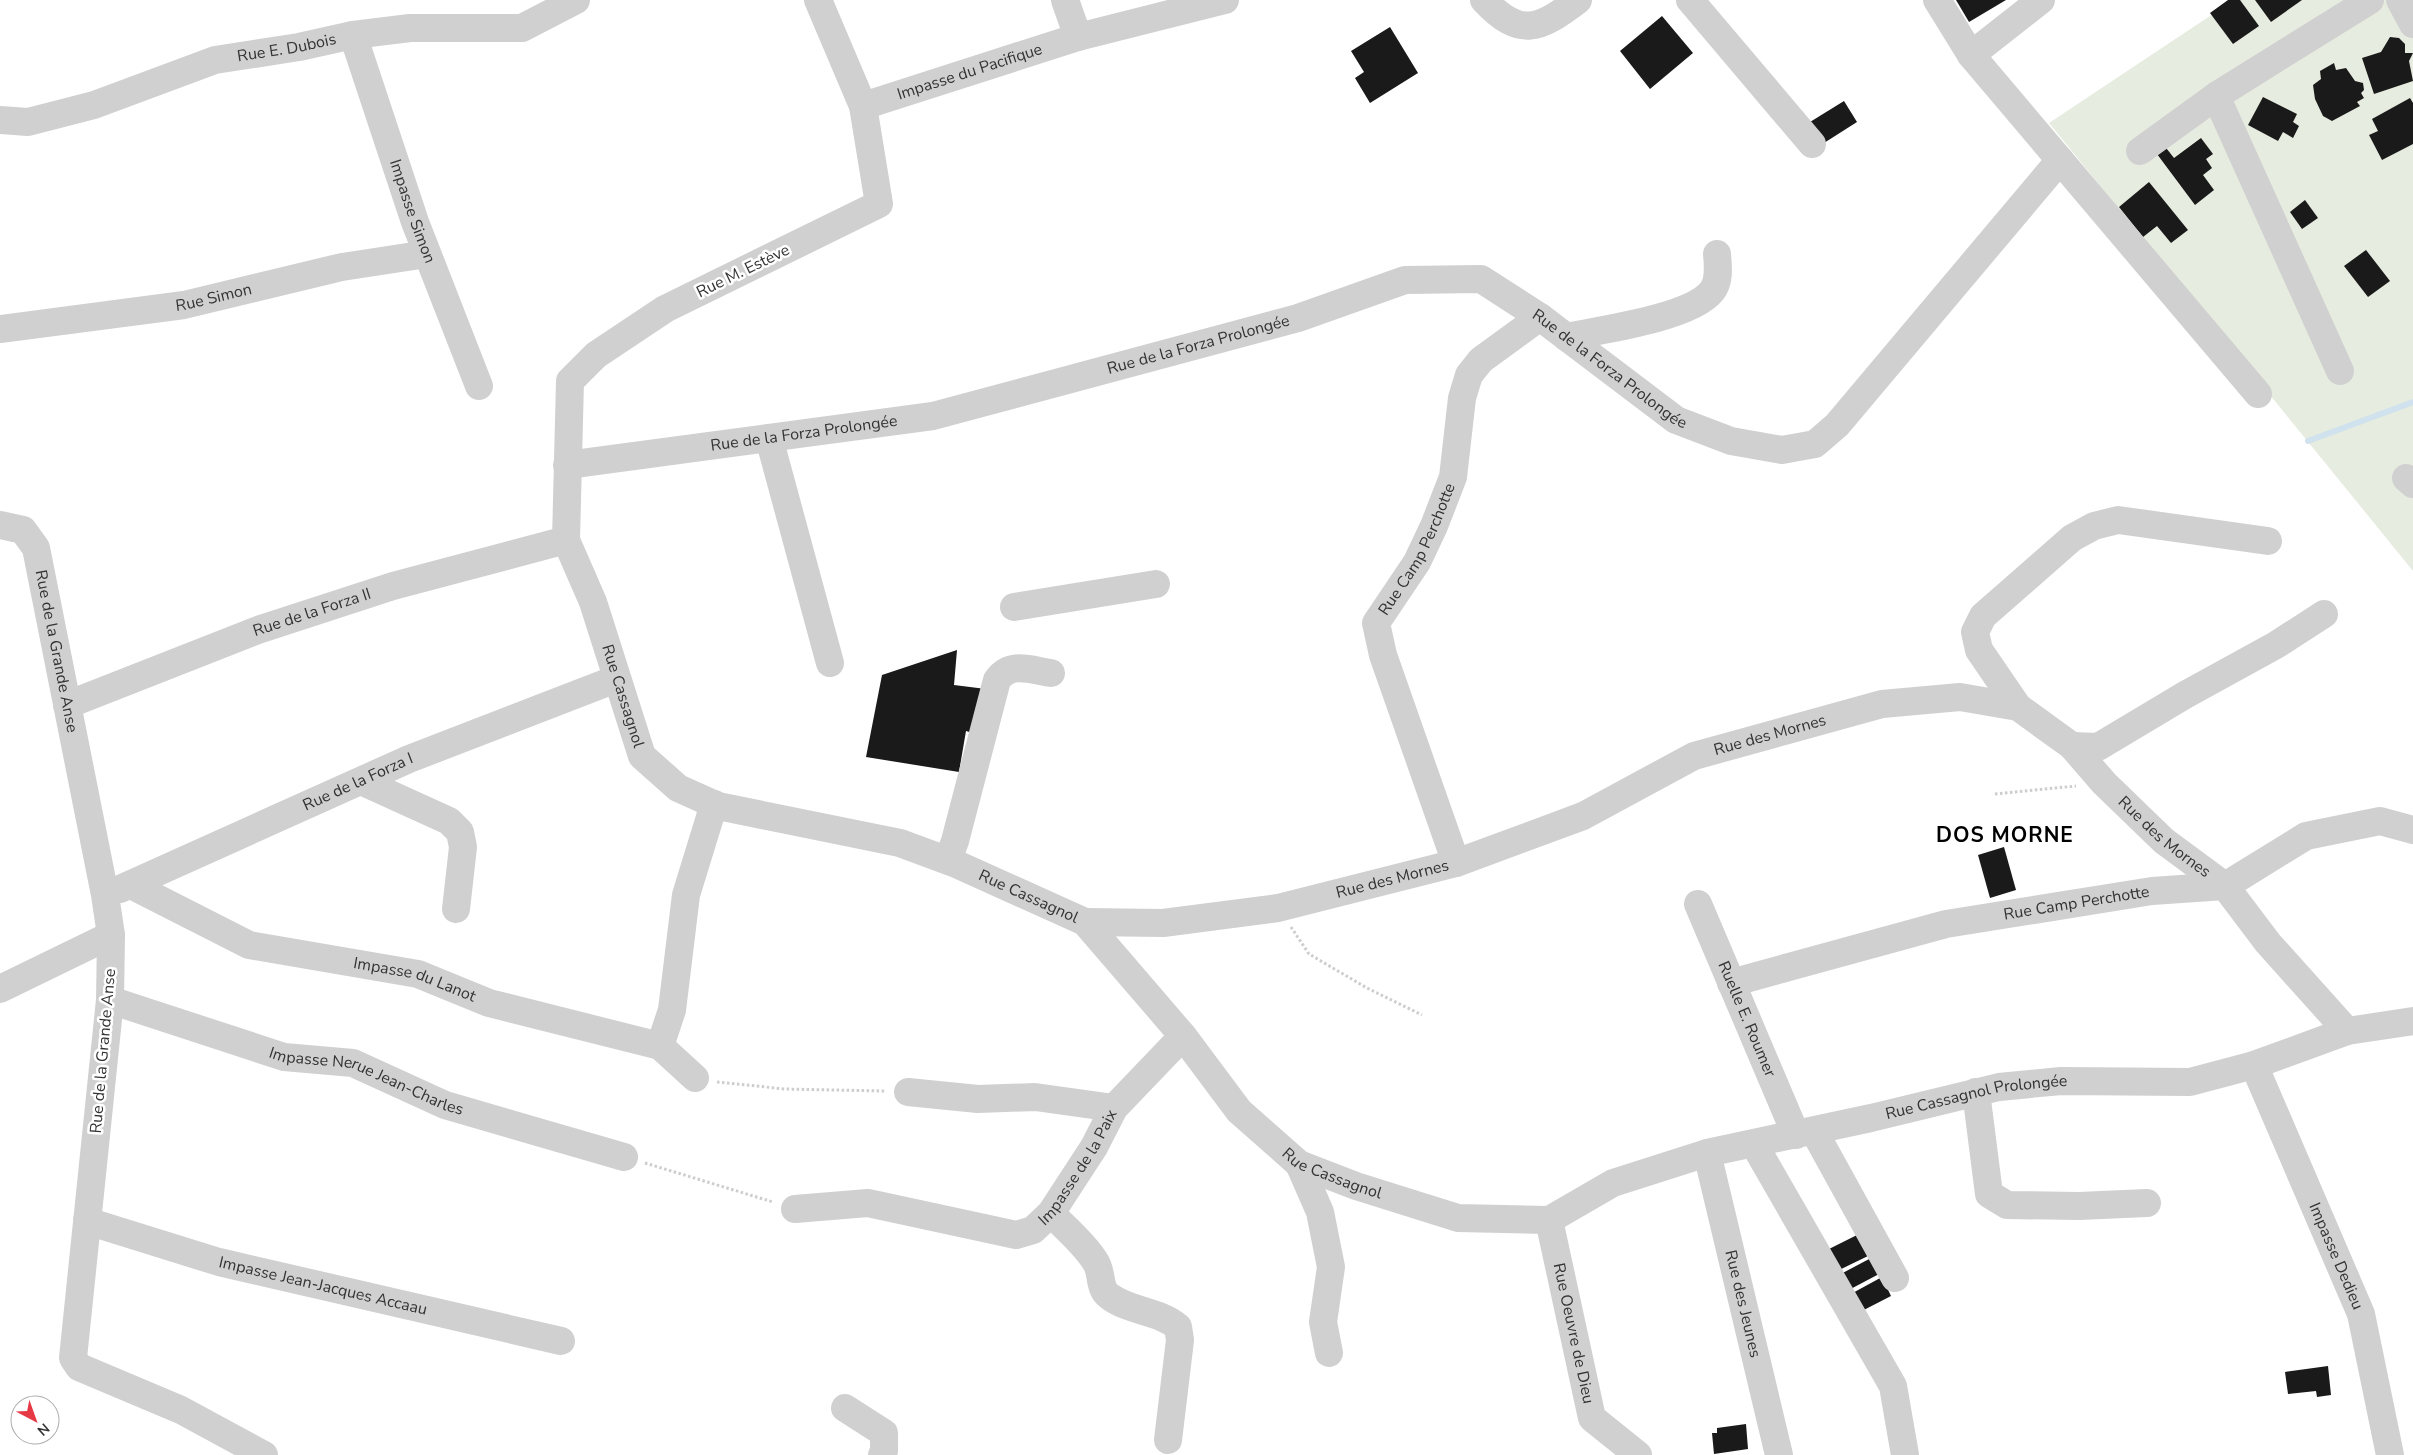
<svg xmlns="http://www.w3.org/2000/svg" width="2413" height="1455" font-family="'Nunito Sans',sans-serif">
  <rect width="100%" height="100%" fill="#fff"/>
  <path fill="#e6ecdf" d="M2234 0H2413V571L2049 123Z"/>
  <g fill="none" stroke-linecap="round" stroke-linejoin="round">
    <path stroke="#cfe2ee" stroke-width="6" d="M2308 441 2413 402"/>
  </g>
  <g fill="#1a1a1a">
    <path d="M1956 0H2006L1969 22Z"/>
    <path d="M2228 0H2240L2259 26 2233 44 2210 13Z"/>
    <path d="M2255 0H2302L2271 22Z"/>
    <path d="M1662 16 1693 53 1650 89 1620 51Z"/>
    <path d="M1390 27 1418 73 1370 103 1355 78 1364 72 1351 51Z"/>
    <path d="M2390 37 2399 38 2405 44V53H2413L2409 61 2413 81 2374 94 2362 58 2381 52Z"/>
    <path d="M2334 63 2336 70 2346 68 2355 81 2363 83 2364 90 2361 93 2364 98 2357 102 2360 106 2332 121 2323 116 2315 99 2313 85 2321 79 2320 71Z"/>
    <path d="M2263 97 2297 114 2293 122 2299 126 2293 138 2283 132 2278 141 2248 125Z"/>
    <path d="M2410 98 2413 103V144L2382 160 2369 135 2378 131 2372 119Z"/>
    <path d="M1844 101 1857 122 1824 143 1810 122Z"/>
    <path d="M2201 138 2213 154 2206 159 2212 168 2203 175 2214 190 2195 205 2154 150 2163 144 2174 158Z"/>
    <path d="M2149 182 2188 230 2171 243 2157 226 2143 237 2119 207Z"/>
    <path d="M2305 200 2318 218 2302 229 2290 212Z"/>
    <path d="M2366 250 2390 281 2368 297 2344 266Z"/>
    <path d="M957 650 954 685 986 689 979 735 966 731 959 772 866 757 882 675Z"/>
    <path d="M2004 847 2016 890 1990 898 1978 855Z"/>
    <path d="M1857 1235 1868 1256 1833 1273 1823 1252Z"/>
    <path d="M1871 1258 1879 1274 1845 1292 1837 1276Z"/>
    <path d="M1882 1277 1891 1296 1858 1313 1849 1295Z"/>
    <path d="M2328 1366 2331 1395 2317 1397 2316 1391 2288 1394 2285 1372Z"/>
    <path d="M1746 1424 1748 1449 1714 1454 1712 1433H1717V1428Z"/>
  </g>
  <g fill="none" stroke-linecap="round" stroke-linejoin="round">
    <g stroke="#cdcdcd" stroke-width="3" stroke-dasharray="2.5 2.5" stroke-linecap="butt">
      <path d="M1995 794 2076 786"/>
      <path d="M1291 927 1309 954 1367 988 1422 1015"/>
      <path d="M717 1082 785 1089 885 1091"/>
      <path d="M645 1163 773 1202"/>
    </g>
    <g stroke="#d0d0d0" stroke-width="28">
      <path id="s1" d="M818 0 863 106 879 204 665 309 596 355 570 381 566 540 593 602 642 756 678 788 718 806 900 843 954 863 1085 922 1183 1036 1239 1111 1299 1164 1356 1186 1458 1218 1549 1220"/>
      <path d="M1065 0 1078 37"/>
      <path d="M1484 0C1520 39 1540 29 1578 0"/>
      <path d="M1690 0 1812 144"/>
      <path d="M1937 0 1971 55"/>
      <path d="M2041 0 1971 55 2258 394"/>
      <path d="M2400 0 2413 24"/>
      <path id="s2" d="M353 35 415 222 479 386"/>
      <path d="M2216 96 2340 371"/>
      <path id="s3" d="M863 106 1078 37 1225 0"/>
      <path id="s4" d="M0 120 28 122 94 105 215 60 299 47 353 35 410 28H522L576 0"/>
      <path d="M2140 151 2216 96 2370 0"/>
      <path id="s5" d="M0 329 184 305 342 267 427 254"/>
      <path d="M1566 337C1600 330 1691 318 1712 291 1720 281 1718 266 1717 254"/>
      <path d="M769 438 830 663"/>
      <path id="s6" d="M567 465 933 416 1298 318 1405 280 1481 279 1540 317 1676 420 1731 441 1782 450 1815 444 1837 425 2060 160"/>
      <path d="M2406 478 2413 484"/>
      <path id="s7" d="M0 525 23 530 36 548 105 895 111 935 110 1000 73 1358 79 1367 181 1410 264 1455"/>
      <path d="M1014 607 1156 584"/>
      <path id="s8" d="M67 705 258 630 393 586 566 540"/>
      <path d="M2018 707 1979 650 1975 632 1983 616 2072 538 2094 526 2118 520 2268 541"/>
      <path d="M2072 746 2098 747 2185 695 2276 645 2324 614"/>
      <path d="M361 781 449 821 460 832 463 847 456 909"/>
      <path d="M948 860 955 841 997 680C1011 661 1030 670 1051 673"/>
      <path id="s9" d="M1456 863 1383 655 1376 623 1417 562 1434 526 1453 477 1462 398 1469 375 1481 360 1540 317"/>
      <path id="s10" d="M131 885 249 945 418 974 489 1003 660 1046 695 1078"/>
      <path id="s11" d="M120 889 409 759 616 679"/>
      <path id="s12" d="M1698 904 1796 1135"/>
      <path id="s13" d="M1085 922 1163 923 1278 908 1456 863 1583 816 1694 756 1882 704 1960 697 2018 707 2072 746 2104 783 2164 841 2225 886 2268 943 2347 1031"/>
      <path id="s14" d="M1731 983 1946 924 2152 891 2225 886 2306 836 2380 821 2413 830"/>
      <path d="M0 989 111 935"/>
      <path id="s15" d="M110 1000 284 1057 353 1063 445 1105 624 1157"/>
      <path d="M660 1046 672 1010 686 895 714 804"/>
      <path id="s16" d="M2254 1065 2361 1314 2390 1455"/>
      <path d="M908 1092 978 1099 1035 1097 1114 1108"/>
      <path d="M1976 1092 1989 1194 2007 1205 2079 1206 2147 1203"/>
      <path d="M1814 1131 1895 1278"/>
      <path d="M1754 1144 1893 1386 1905 1455"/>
      <path id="s17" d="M1707 1153 1779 1455"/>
      <path d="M1299 1164 1320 1212 1331 1267 1323 1322 1329 1353"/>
      <path id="s18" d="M795 1209 868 1203 1016 1235 1033 1230 1051 1213 1094 1147 1114 1108 1183 1036"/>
      <path d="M1051 1213C1065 1228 1084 1243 1095 1261 1103 1272 1098 1288 1109 1296 1130 1312 1158 1310 1178 1327L1180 1340 1168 1440"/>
      <path id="s19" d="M1549 1220 1613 1183 1707 1153 1871 1118 1999 1087 2061 1081 2190 1082 2254 1065 2347 1031 2413 1021"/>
      <path id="s20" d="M1549 1220 1592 1418 1638 1455"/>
      <path id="s21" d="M87 1221 219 1262 561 1341"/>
      <path d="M845 1408 884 1433V1451L882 1455"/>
    </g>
  </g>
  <g text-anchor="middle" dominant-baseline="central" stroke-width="5" stroke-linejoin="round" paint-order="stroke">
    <g font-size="16" fill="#333" stroke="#fff">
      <text stroke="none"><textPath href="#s4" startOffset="298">Rue E. Dubois</textPath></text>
      <text stroke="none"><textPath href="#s3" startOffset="112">Impasse du Pacifique</textPath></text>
      <text stroke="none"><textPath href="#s2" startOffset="186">Impasse Simon</textPath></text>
      <text transform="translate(743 271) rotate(-26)">Rue M. Estève</text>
      <text stroke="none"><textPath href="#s5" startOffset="216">Rue Simon</textPath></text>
      <text stroke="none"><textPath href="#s6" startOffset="644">Rue de la Forza Prolongée</textPath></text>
      <text stroke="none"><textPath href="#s6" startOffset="1094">Rue de la Forza Prolongée</textPath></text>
      <text stroke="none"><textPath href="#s6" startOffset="239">Rue de la Forza Prolongée</textPath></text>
      <text stroke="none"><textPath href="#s9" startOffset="338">Rue Camp Perchotte</textPath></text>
      <text stroke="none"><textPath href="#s8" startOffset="262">Rue de la Forza II</textPath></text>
      <text stroke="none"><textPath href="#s7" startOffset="151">Rue de la Grande Anse</textPath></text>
      <text stroke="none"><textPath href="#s1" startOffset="898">Rue Cassagnol</textPath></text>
      <text stroke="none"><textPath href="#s13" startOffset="718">Rue des Mornes</textPath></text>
      <text stroke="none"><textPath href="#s11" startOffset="261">Rue de la Forza I</textPath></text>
      <text stroke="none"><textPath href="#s13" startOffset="1168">Rue des Mornes</textPath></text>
      <text stroke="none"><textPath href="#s13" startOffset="312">Rue des Mornes</textPath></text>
      <text stroke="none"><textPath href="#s1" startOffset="1378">Rue Cassagnol</textPath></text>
      <text stroke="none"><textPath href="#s14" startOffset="355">Rue Camp Perchotte</textPath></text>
      <text stroke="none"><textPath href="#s10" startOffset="302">Impasse du Lanot</textPath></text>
      <text stroke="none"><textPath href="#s12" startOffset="125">Ruelle E. Roumer</textPath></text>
      <text transform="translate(103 1051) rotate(-85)">Rue de la Grande Anse</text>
      <text stroke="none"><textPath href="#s15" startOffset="270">Impasse Nerue Jean-Charles</textPath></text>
      <text stroke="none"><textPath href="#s19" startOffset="448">Rue Cassagnol Prolongée</textPath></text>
      <text stroke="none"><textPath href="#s18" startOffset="320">Impasse de la Paix</textPath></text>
      <text stroke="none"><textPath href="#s1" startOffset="1798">Rue Cassagnol</textPath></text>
      <text stroke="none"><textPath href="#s16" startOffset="208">Impasse Dedieu</textPath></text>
      <text stroke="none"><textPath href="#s21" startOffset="245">Impasse Jean-Jacques Accaau</textPath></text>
      <text stroke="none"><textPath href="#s17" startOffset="155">Rue des Jeunes</textPath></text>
      <text stroke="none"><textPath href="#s20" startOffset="116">Rue Oeuvre de Dieu</textPath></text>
    </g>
    <g font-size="21" font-weight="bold" letter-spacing="1" fill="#000" stroke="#fff">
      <text x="2005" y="835">DOS MORNE</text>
    </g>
  </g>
  <g transform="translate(35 1420) rotate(139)"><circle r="24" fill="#ffffff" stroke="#adadad"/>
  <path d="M0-4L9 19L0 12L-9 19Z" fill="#e63946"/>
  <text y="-8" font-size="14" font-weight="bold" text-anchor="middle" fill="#333333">N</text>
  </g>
</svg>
